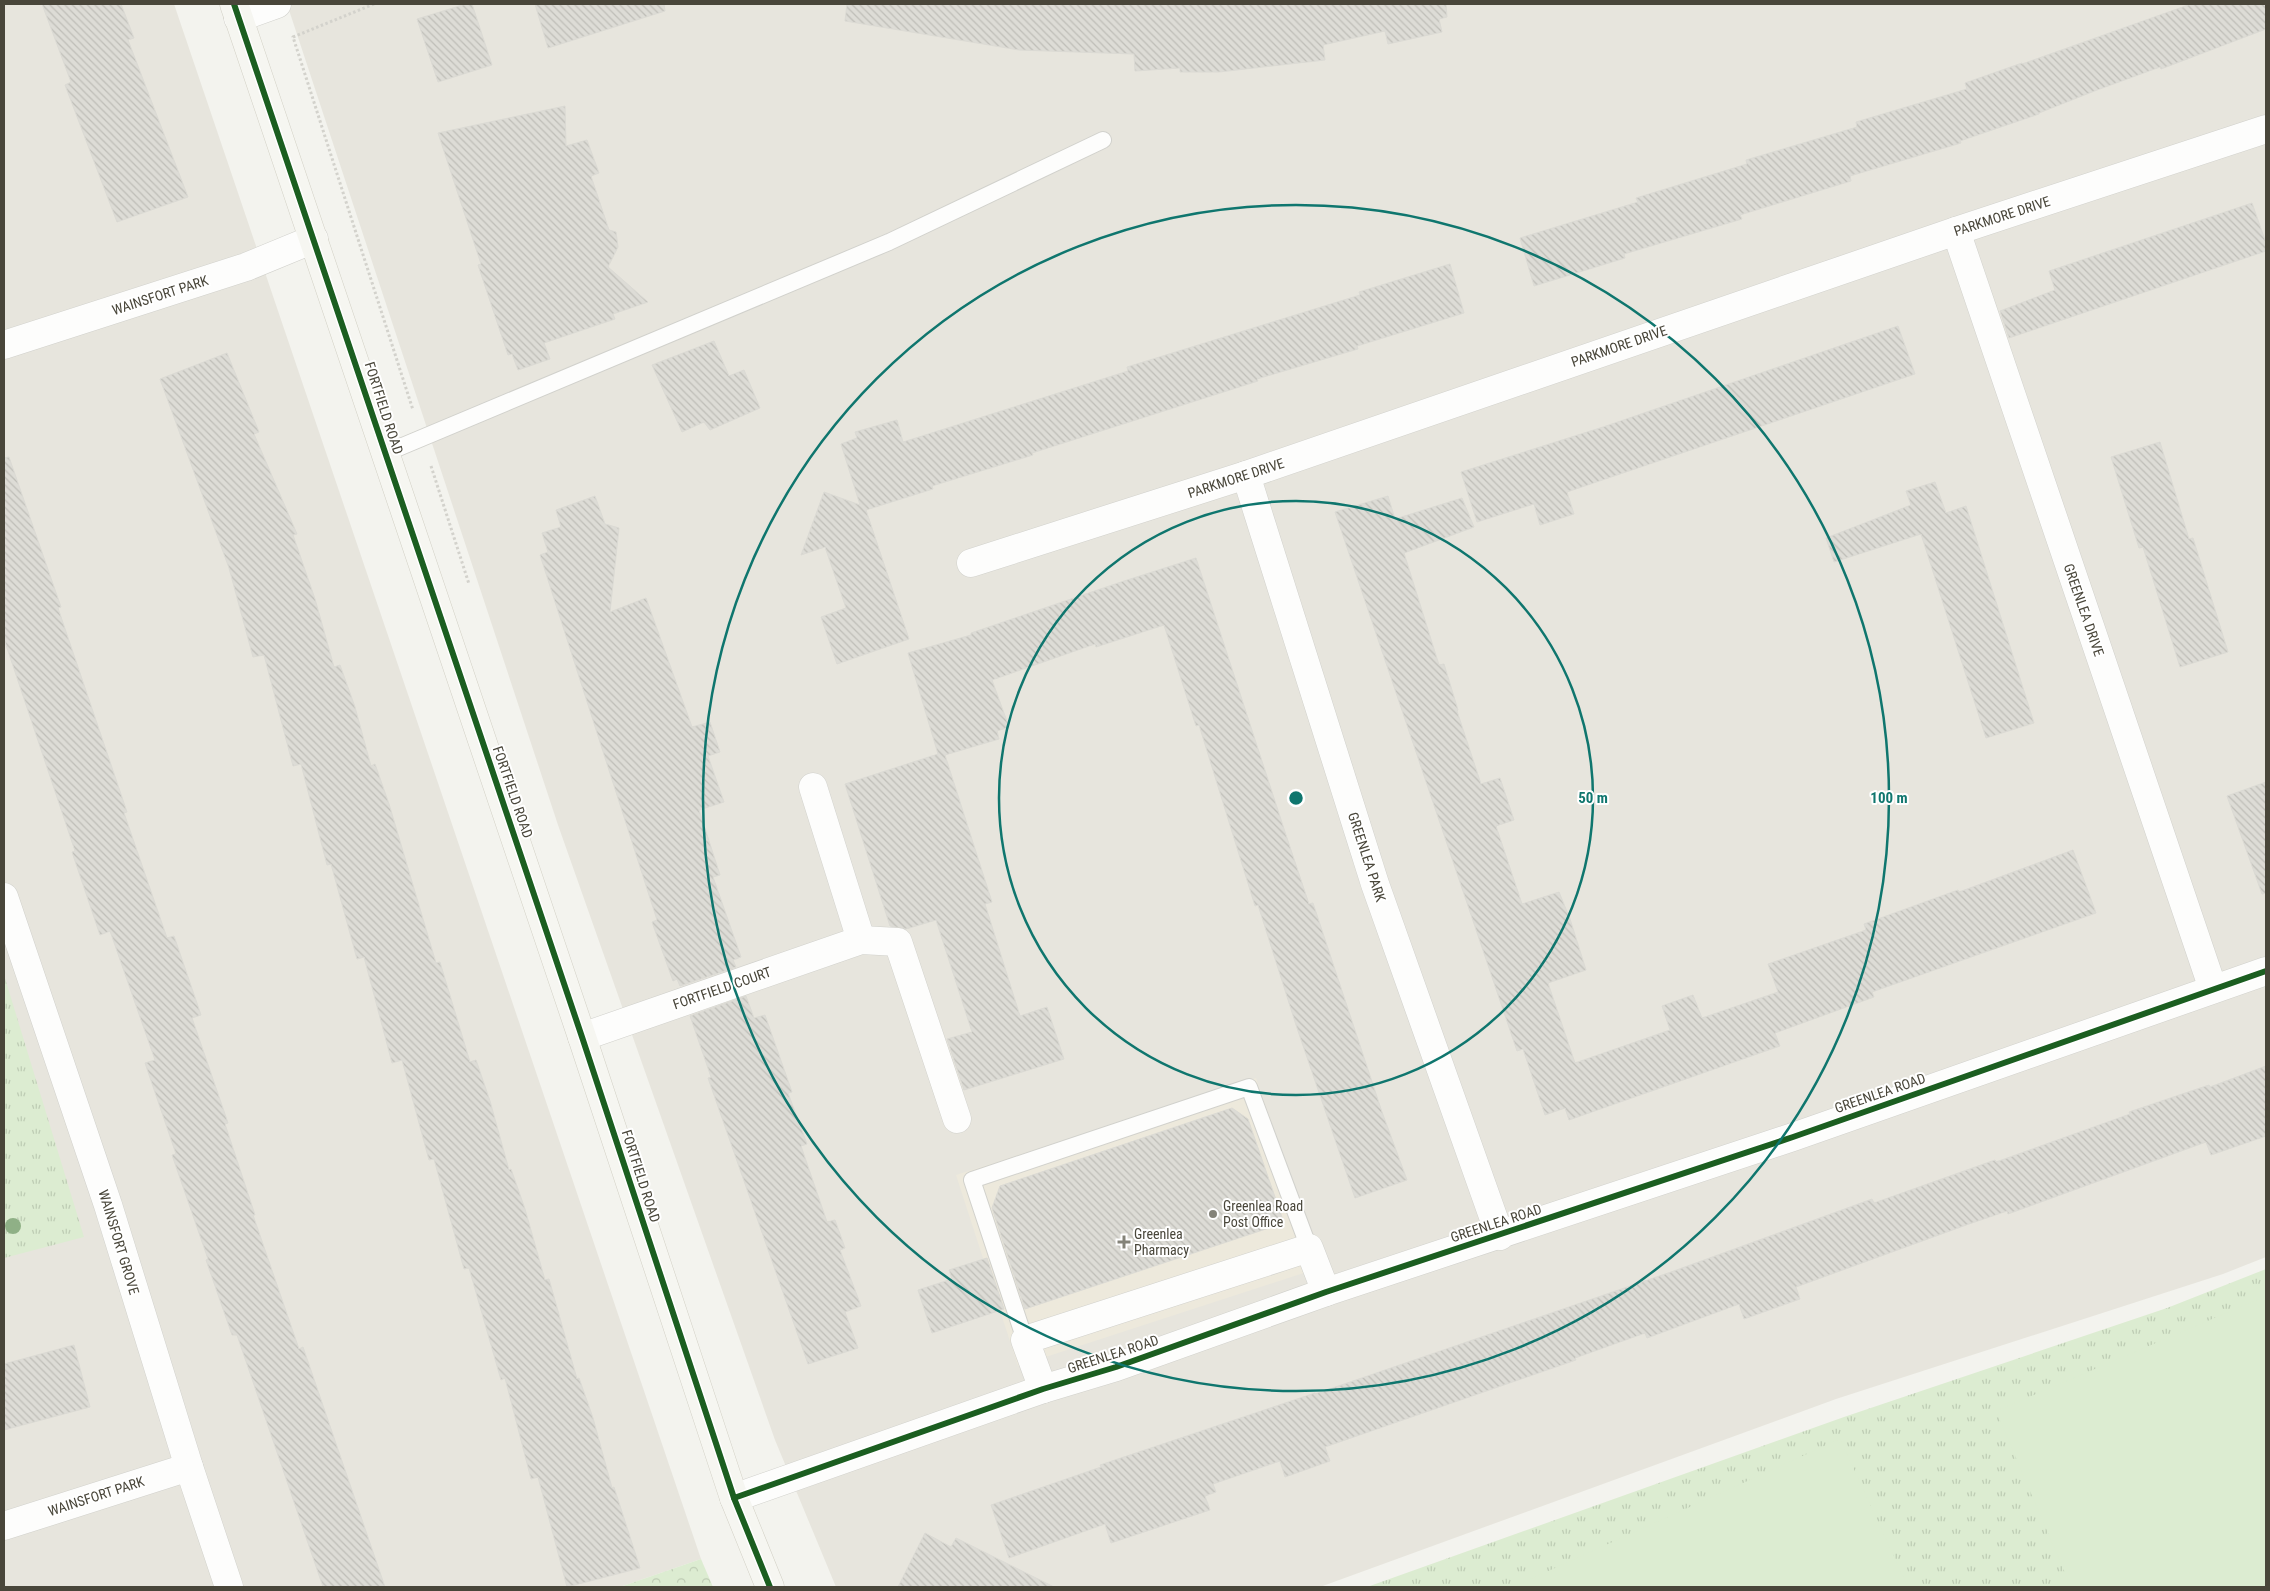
<svg xmlns="http://www.w3.org/2000/svg" width="2270" height="1591" font-family="'Roboto Condensed',sans-serif">
  <defs>
    <pattern id="grass-tufts" width="24" height="20" patternUnits="userSpaceOnUse" patternTransform="scale(1.25)"><rect width="24" height="20" fill="#dcecd1"/><path d="M3 7l-1-3M5 7V3M7 7l1-3M15 17l-1-3M17 17v-4M19 17l1-3" fill="none" stroke="#beccb4"/></pattern>
    <pattern id="park-crowns" width="20" height="18" patternUnits="userSpaceOnUse" patternTransform="scale(1.25)"><rect width="20" height="18" fill="#dcecd1"/><path d="M2 6a3 3 0 1 1 6 0M12 15a3 3 0 1 1 6 0" fill="none" stroke="#beccb4"/></pattern>
    <pattern id="building-back-hatch" width="6" height="6" patternUnits="userSpaceOnUse" patternTransform="scale(1.25)"><rect width="6" height="6" fill="#dddcd6"/><path d="M-1 5l2 2M0 0l6 6M5-1l2 2" fill="none" stroke="#bfbeb8"/></pattern>
  </defs>
  <rect width="100%" height="100%" fill="#f3f3ee"/>
  <g fill="#e7e5dd">
    <path d="M4 4H174L701 1559 620 1587H4Z"/>
    <path d="M287 4H2266V1257L2223 1274 1836 1399 1320 1587H836L775 1440 558 825Z"/>
  </g>
  <path fill="#ede9dc" d="M1256 1078 1322 1267 1018 1366 956 1175Z"/>
  <g fill="url(#grass-tufts)">
    <path d="M4 975 84 1237 4 1258Z"/>
    <path d="M2266 1269V1587H1367L1844 1417 2167 1308Z"/>
  </g>
  <path fill="url(#park-crowns)" d="M701 1559 713 1587H620Z"/>
  <g fill="#dcecd1">
    <path d="M2266 1296V1587H2071L1996 1411Z"/>
    <path d="M1840 1439 1908 1587H1513Z"/>
  </g>
  <g fill="url(#building-back-hatch)" stroke="#dbdad4">
    <path d="M42 4H121L134 38 128 40 188 197 117 222 65 85 71 82Z"/>
    <path d="M466 4H472L492 65 438 82 417 19Z"/>
    <path d="M535 4H664L665 11 548 48Z"/>
    <path d="M847 4H1446L1447 17 1439 19 1442 32 1388 44 1385 31 1323 45 1325 60 1219 72H1180V68L1135 71 1134 54 1019 50 845 21Z"/>
    <path d="M2191 4H2266V29L2161 69 2160 67 2097 90 2039 113V114L1960 141 1961 143 1850 176 1851 181 1740 215 1742 219 1624 254 1625 258 1534 286 1520 238 1638 202 1636 198 1747 164 1746 160 1857 127 1856 122 1967 89 1965 83 2022 63V64Z"/>
    <path d="M565 106 566 146 587 140 599 173 591 176 609 230 616 232 618 247 608 267 648 302 613 314 615 319 544 343 550 359 518 370 512 354 508 355 478 265 481 264 438 133Z"/>
    <path d="M2252 203 2266 243V251L2009 338 2000 311 2055 290 2049 271Z"/>
    <path d="M1450 264 1464 313 1357 346 1358 349 1257 379 1258 381 1032 453 1033 455 932 486 933 489 866 510 909 639 837 664 821 617 846 608 825 547 801 555 824 492 860 505 841 444 857 438 855 432 897 420 903 442 1128 371 1127 367 1360 295 1359 292Z"/>
    <path d="M1898 326 1915 374 1567 492 1574 514 1540 525 1534 504 1477 522 1461 472 1603 427Z"/>
    <path d="M714 341 729 376 744 370 760 408 710 430 704 422 682 432 652 365Z"/>
    <path d="M227 353 259 432 254 434 297 534 293 535 315 599 334 667 340 665 355 707 371 766 375 764 389 804 436 963 440 962 470 1062 476 1060 490 1101 509 1170 511 1169 525 1209 545 1280 549 1279 577 1379 579 1378 593 1418 612 1488 614 1487 640 1568 567 1587 538 1477 531 1479 505 1378 501 1380 469 1268 464 1269 434 1159 429 1160 402 1060 392 1063 364 957 357 959 331 864 327 865 301 764 293 766 264 655 253 657 229 568 160 379Z"/>
    <path d="M2160 442 2189 539 2193 538 2228 652 2180 667 2143 547 2139 548 2111 457Z"/>
    <path d="M9 457 61 607 58 608 127 812 124 813 167 938 174 936 201 1015 192 1018 228 1123 225 1124 255 1215H253L299 1349 303 1347 385 1587H323L237 1335H232L206 1260 208 1259 172 1155 176 1154 145 1063 155 1060 110 931 100 935 72 852 75 851 4 639V458Z"/>
    <path d="M1935 482 1946 513 1966 506 2034 723 1986 738 1921 534 1834 562 1826 538 1911 505 1906 491Z"/>
    <path d="M595 496 605 524 619 528 610 612 646 598 692 727 710 722 720 752 708 756 724 802 699 810 720 875 713 877 741 957 733 960 736 967 680 986 677 979 673 981 652 922 657 920 540 555 548 552 542 533 561 527 556 510Z"/>
    <path d="M1388 496 1395 519 1462 498 1474 527 1404 553 1439 665 1444 664 1458 710 1457 711 1481 784 1500 778 1514 820 1496 826 1522 904 1559 892 1570 919 1586 970 1548 983 1575 1063 1670 1030 1662 1006 1693 995 1702 1018 1778 992 1768 964 1866 930 1864 924 1958 890 1959 892 2073 850 2096 913 1872 992 1874 997 1775 1033 1780 1046 1569 1120 1565 1108 1545 1115 1523 1049 1517 1051 1335 512Z"/>
    <path d="M1196 558 1286 835 1309 904 1313 903 1382 1112 1407 1180 1355 1198 1296 1025 1258 905 1255 906 1199 725 1196 726 1164 625 1096 647 1095 644 992 680 1009 727 997 731 999 739 945 755 992 902 985 904 1020 1016 1047 1007 1064 1059 964 1090 947 1039 972 1032 936 920 906 929 890 926 845 784 938 754 908 653 971 635V633L1121 582Z"/>
    <path d="M2266 782V893L2262 894 2227 796Z"/>
    <path d="M746 996 754 1018 765 1015 792 1092 788 1093 807 1144 801 1146 827 1222 835 1220 845 1248 840 1250 861 1306 845 1312 858 1348 808 1364 708 1078 711 1077 690 1016Z"/>
    <path d="M2266 1066V1136L2211 1155 2206 1142 2008 1214 2007 1211 1969 1224 1796 1287 1800 1299 1744 1319 1739 1304 1647 1338 1645 1333 1575 1358 1576 1360 1325 1447 1330 1461 1285 1477 1280 1461 1213 1484 1216 1492 1205 1496 1210 1510 1111 1543 1105 1524 1009 1558 991 1505 1101 1467 1100 1465 1315 1393V1394L1671 1272 1872 1199 1874 1203 1995 1160 1996 1162 2130 1114 2129 1112 2209 1085 2210 1087Z"/>
    <path d="M1232 1108 1248 1119 1284 1223 1025 1309 992 1208 1000 1186Z"/>
    <path d="M987 1258 1004 1309 932 1333 918 1290 952 1279 949 1270Z"/>
    <path d="M74 1345 90 1407 4 1430V1364Z"/>
    <path d="M925 1533 951 1547 956 1538 1054 1587H898Z"/>
  </g>
  <g fill="none" stroke-linecap="round" stroke-linejoin="round">
    <g stroke="#d1d1cc" stroke-width="18">
      <g id="lane">
        <path d="M386 453 889 242 1103 140"/>
        <path d="M1025 1340 972 1180 1249 1087 1309 1248"/>
      </g>
    </g>
    <g stroke="#d1d1cc" stroke-width="29">
      <g id="street">
        <path d="M238 18 277 4"/>
        <path d="M1956 231 2213 989"/>
        <path d="M4 345 246 267 314 239"/>
        <path d="M1246 475 1375 884 1500 1236"/>
        <path d="M971 563 1246 475 1956 231 2266 129"/>
        <path d="M813 787 861 940"/>
        <path d="M4 897 108 1205 189 1467 229 1587"/>
        <path d="M582 1037 861 940 898 942 957 1119"/>
        <path d="M1043 1389 1025 1340 1309 1248 1326 1292"/>
        <path d="M734 1498 1043 1389 1116 1367 1326 1292 1793 1137 2266 971"/>
        <path d="M4 1526 189 1467"/>
      </g>
    </g>
    <g stroke="#d2d0c5" stroke-width="29">
      <path id="secondary" d="M234 4 582 1037 734 1498 770 1587"/>
    </g>
    <g stroke="#d3d2cc" stroke-width="3" stroke-dasharray="2.5 2.5" stroke-linecap="butt">
      <path d="M374 4 293 37 413 410"/>
      <path d="M431 466 469 584"/>
    </g>
    <use href="#lane" stroke="#fdfdfc" stroke-width="16"/>
    <use href="#street" stroke="#fdfdfc" stroke-width="28"/>
    <use href="#secondary" stroke="#f6f6f1" stroke-width="28"/>
    <g stroke="#fff" stroke-width="9">
      <g id="cycleway">
        <path d="M234 4 582 1037 734 1498 770 1587"/>
        <path d="M734 1498 1043 1389 1116 1367 1326 1292 1793 1137 2266 971"/>
      </g>
    </g>
    <use href="#cycleway" stroke="#1b5e20" stroke-width="6"/>
  </g>
  <circle fill="#8fb086" cx="13" cy="1226" r="8"/>
  <g fill="none" stroke="#0f766e" stroke-width="2.5">
    <circle cx="1296" cy="798" r="297"/>
    <circle cx="1296" cy="798" r="593"/>
  </g>
  <g fill="#848379" stroke="#fff" stroke-width="2">
    <circle cx="1213" cy="1214" r="5"/>
    <path d="M1121.5 1234.5h5v5h5v5h-5v5h-5v-5h-5v-5h5z"/>
  </g>
  <g text-anchor="middle" dominant-baseline="central" stroke-width="4" stroke-linejoin="round" paint-order="stroke">
    <g font-size="14" fill="#49463a" stroke="#fff">
      <text transform="translate(2002 216) rotate(-18)">PARKMORE DRIVE</text>
      <text transform="translate(160 295) rotate(-18)">WAINSFORT PARK</text>
      <text transform="translate(1619 346) rotate(-19)">PARKMORE DRIVE</text>
      <text transform="translate(384 408) rotate(72)">FORTFIELD ROAD</text>
      <text transform="translate(1236 478) rotate(-18)">PARKMORE DRIVE</text>
      <text transform="translate(2084 610) rotate(71)">GREENLEA DRIVE</text>
      <text transform="translate(513 792) rotate(71)">FORTFIELD ROAD</text>
      <text transform="translate(1367 857) rotate(72)">GREENLEA PARK</text>
      <text transform="translate(722 988) rotate(-19)">FORTFIELD COURT</text>
      <text transform="translate(1880 1093) rotate(-19)">GREENLEA ROAD</text>
      <text transform="translate(641 1176) rotate(72)">FORTFIELD ROAD</text>
      <text transform="translate(1496 1223) rotate(-18)">GREENLEA ROAD</text>
      <text transform="translate(119 1242) rotate(73)">WAINSFORT GROVE</text>
      <text transform="translate(1113 1354) rotate(-18)">GREENLEA ROAD</text>
      <text transform="translate(96 1496) rotate(-18)">WAINSFORT PARK</text>
    </g>
    <g font-size="14" fill="#49463a" stroke="#fff" text-anchor="start">
      <text x="1223" y="1206">Greenlea Road<tspan x="1223" dy="16">Post Office</tspan></text>
      <text x="1134" y="1234">Greenlea<tspan x="1134" dy="16">Pharmacy</tspan></text>
    </g>
  </g>
  <circle cx="1296" cy="798" r="8" fill="#0f766e" stroke="#fff" stroke-width="2.5"/>
  <g font-size="15" text-anchor="middle" font-weight="bold" fill="#0f766e" stroke="#fff" stroke-width="4" stroke-linejoin="round" paint-order="stroke">
    <text x="1593" y="803">50 m</text>
    <text x="1889" y="803">100 m</text>
  </g>
  <rect width="2270" height="1591" fill="none" stroke="#49463a" stroke-width="10"/>
</svg>
